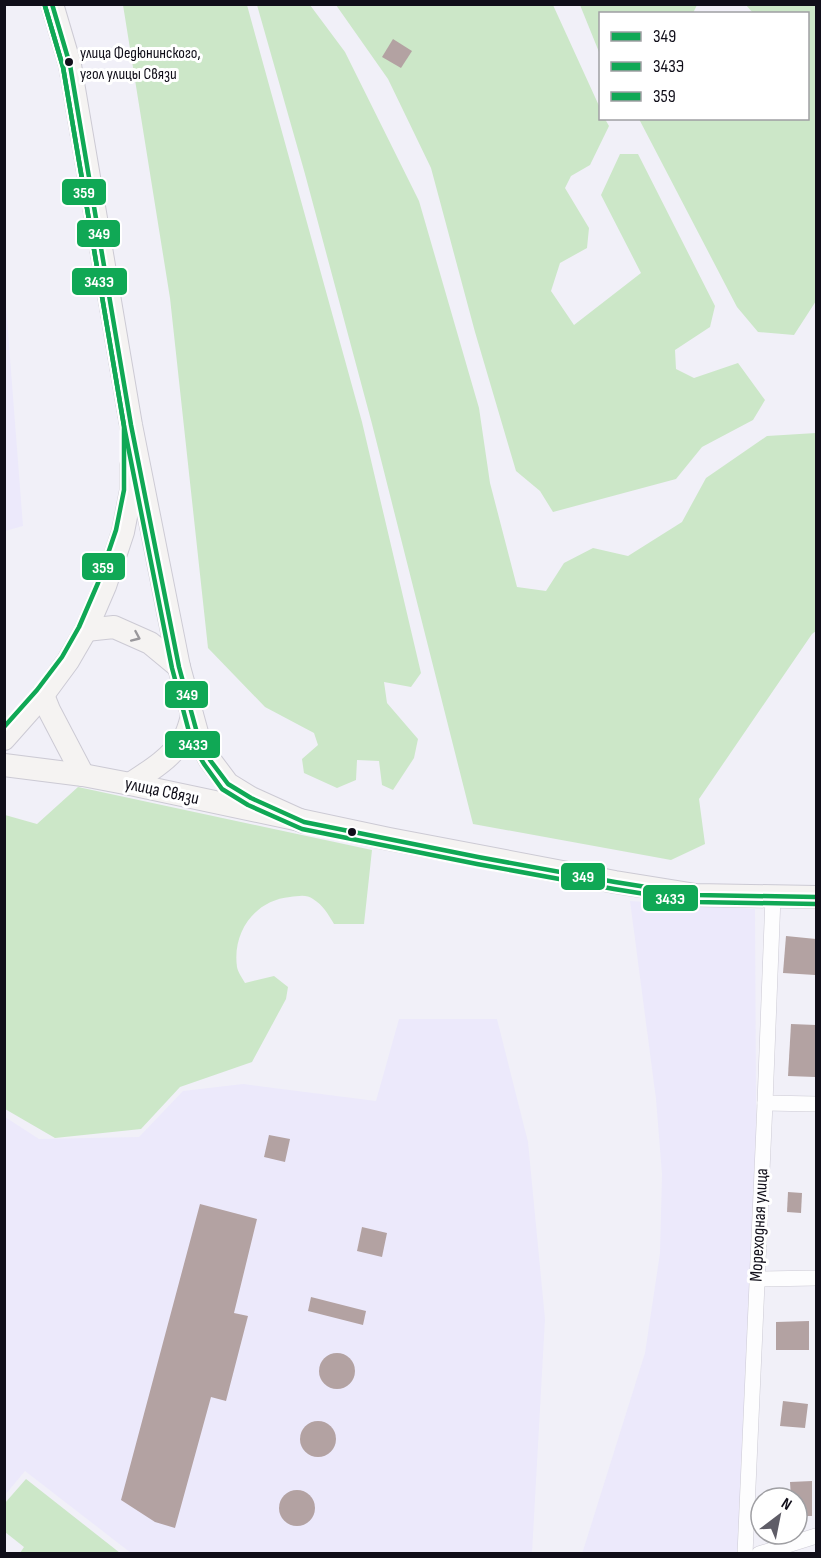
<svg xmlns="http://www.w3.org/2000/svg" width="821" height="1558" font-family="'Sofia Sans Condensed',sans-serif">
  <rect width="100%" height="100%" fill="#f1f0f8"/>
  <g fill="#ece9fb">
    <path d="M5 293 23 526 5 531H4Z"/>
    <path d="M630 901 755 909 757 1279 745 1553 582 1554 645 1353 660 1253 662 1174 656 1099Z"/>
    <path d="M399 1019H497L528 1142 545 1319 532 1553H131L25 1471 5 1495V1117L39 1139 139 1137 183 1091 243 1084 376 1101Z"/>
  </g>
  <g fill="#cce7c8">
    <path d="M123 5H247L362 422 421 673 411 687 384 682 387 703 418 739 414 758 393 790 382 785 379 761 357 760 356 780 337 788 304 773 302 759 318 745 314 733 265 707 208 648 170 298Z"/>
    <path d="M257 5H310L345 52 419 201 479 408 490 483 517 587 546 591 564 563 593 548 628 556 682 522 706 478 767 436 816 433V631L812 634 699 799 705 844 671 860 473 824 372 424 305 174Z"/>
    <path d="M336 5H553L600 108V118L605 119 609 126 590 165 571 176 565 188 589 228 587 248 560 263 551 291 574 325 641 273 601 195 620 154H638L715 306 710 327 675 350 676 369 694 378 738 363 765 400 753 420 702 447 676 479 553 512 540 491 516 471 475 332 431 168 388 79Z"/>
    <path d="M580 5H697L693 13 600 14V53L599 52Z"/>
    <path d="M746 5H816V301L794 335 758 332 737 307 639 119 808 118V14L753 13Z"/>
    <path d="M78 787 372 850 364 924H334C328 914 323 905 313 899 307 894 298 896 290 897 256 900 232 931 237 967 238 972 242 978 245 983L274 976 288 987 286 999 252 1062 180 1087 141 1129 55 1138 5 1109V815L37 824Z"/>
    <path d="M26 1479 120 1553H20L24 1547 5 1532V1503Z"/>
  </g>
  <g fill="#b3a2a2">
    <path d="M393 39 412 51 401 68 382 57Z"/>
    <path d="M786 936 816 939 815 975 783 973Z"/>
    <path d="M791 1024 816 1025 815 1077 788 1076Z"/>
    <path d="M269 1135 290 1139 285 1162 264 1157Z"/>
    <path d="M788 1192 802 1193 801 1213 787 1212Z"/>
    <path d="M200 1204 257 1219 234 1313 248 1316 226 1401 211 1397 175 1528 155 1522 121 1500Z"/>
    <path d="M362 1227 387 1233 382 1257 357 1251Z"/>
    <path d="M311 1297 366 1311 363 1325 308 1311Z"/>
    <path d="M809 1321V1350H776V1322Z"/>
    <circle cx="337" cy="1371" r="18"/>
    <path d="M783 1401 808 1404 805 1428 780 1426Z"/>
    <circle cx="318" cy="1439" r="18"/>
    <path d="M812 1481V1516H797V1498H791L790 1482Z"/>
    <circle cx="297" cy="1508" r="18"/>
  </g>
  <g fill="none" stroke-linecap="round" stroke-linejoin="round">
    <g stroke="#cccad4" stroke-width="16">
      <g id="minor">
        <path d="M765 1103 816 1104"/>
        <path d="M757 1279 816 1278"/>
        <path d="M745 1554 765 1103 773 897"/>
        <path d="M759 1554 816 1536"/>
      </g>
    </g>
    <g stroke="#cccad4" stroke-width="24">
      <g id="secondary">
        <path d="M52 4 70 65 131 425 179 667 199 740 210 760 228 784 251 798 304 822"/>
        <path d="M86 630 114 627 150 643 179 667"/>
        <path d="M43 695 49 710 83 775"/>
        <path d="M4 739 43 695 68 661 86 630 105 586 123 532 131 491V466"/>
        <path d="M4 765 83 775 130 784 389 839 615 882 696 895 816 897"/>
        <path d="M130 784C150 771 171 758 184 738 188 732 190 723 192 716"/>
      </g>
    </g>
    <use href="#minor" stroke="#fdfdfe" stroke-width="15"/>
    <use href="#secondary" stroke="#f5f3f2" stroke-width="22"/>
    <g stroke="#fff" stroke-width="9">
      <path id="bus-1" d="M52 4 70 65 131 425 179 667 199 740 210 760 228 784 251 798 304 822 478 857 615 882 696 895 816 897"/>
    </g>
    <g stroke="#fff" stroke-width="9">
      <path id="bus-2" d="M45 6 63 67 124 426 172 668 192 743 204 764 222 789 248 805 302 829 477 864 614 889 695 902 816 904"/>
    </g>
    <g stroke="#fff" stroke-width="9">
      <path id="bus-3" d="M4 727 37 690 62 657 79 627 98 583 116 530 124 490V426L63 67 45 6"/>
    </g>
    <use href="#bus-1" stroke="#10a855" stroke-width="4.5"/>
    <use href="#bus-2" stroke="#10a855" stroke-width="4.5"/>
    <use href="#bus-3" stroke="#10a855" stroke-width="4.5"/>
  </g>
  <defs><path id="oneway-chevron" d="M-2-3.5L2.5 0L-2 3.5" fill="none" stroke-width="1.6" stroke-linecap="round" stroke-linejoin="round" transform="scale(1.5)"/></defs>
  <use stroke="#99979b" href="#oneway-chevron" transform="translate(136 637) rotate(24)"/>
  <g fill="#100e19" stroke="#fff" stroke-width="2">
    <circle cx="69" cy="62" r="5"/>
    <circle cx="352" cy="832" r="5"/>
  </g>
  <g text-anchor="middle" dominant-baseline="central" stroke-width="6" stroke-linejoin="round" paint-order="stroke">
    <g font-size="16" fill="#100e19" stroke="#fff" text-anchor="start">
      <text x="80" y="53">улица Федюнинского,<tspan x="80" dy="21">угол улицы Связи</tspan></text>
    </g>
    <g font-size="18" fill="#100e19" stroke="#fff">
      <text transform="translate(162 791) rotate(12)">улица Связи</text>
      <text transform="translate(759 1225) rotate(-87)">Мореходная улица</text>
    </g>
  </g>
  <g stroke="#fff" stroke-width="2">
    <rect x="61" y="178" width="46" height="28" rx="6" fill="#10a855"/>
    <rect x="76" y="219" width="45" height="29" rx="6" fill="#10a855"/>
    <rect x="71" y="267" width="57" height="29" rx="6" fill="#10a855"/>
    <rect x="81" y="552" width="45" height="29" rx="6" fill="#10a855"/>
    <rect x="164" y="680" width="45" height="29" rx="6" fill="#10a855"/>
    <rect x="164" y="730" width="57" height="29" rx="6" fill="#10a855"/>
    <rect x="560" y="862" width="46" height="29" rx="6" fill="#10a855"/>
    <rect x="642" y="884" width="57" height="28" rx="6" fill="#10a855"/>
  </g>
  <g font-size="16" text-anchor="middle" font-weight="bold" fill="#fff">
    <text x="84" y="198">359</text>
    <text x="99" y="239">349</text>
    <text x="99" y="287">343Э</text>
    <text x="103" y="573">359</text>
    <text x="187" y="700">349</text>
    <text x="193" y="750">343Э</text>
    <text x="583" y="882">349</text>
    <text x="670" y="904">343Э</text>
  </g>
  <rect width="821" height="1558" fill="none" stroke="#100e19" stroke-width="12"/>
  <rect x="599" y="12" width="210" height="108" fill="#ffffff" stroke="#9f9fa3" stroke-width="1.5"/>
  <rect x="611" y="32" width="30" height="9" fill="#10a855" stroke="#9f9fa3" stroke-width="1.5"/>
  <text x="653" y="42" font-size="18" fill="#100e19">349</text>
  <rect x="611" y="62" width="30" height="9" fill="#10a855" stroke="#9f9fa3" stroke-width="1.5"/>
  <text x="653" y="72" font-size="18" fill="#100e19">343Э</text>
  <rect x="611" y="92" width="30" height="9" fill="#10a855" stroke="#9f9fa3" stroke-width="1.5"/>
  <text x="653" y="102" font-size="18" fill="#100e19">359</text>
  <g transform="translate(779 1516) rotate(32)"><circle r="28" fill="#ffffff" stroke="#9f9fa3" stroke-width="1.5"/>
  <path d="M0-4.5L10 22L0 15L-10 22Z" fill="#5f5d67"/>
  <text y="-9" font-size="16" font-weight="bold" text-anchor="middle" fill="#100e19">N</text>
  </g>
</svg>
